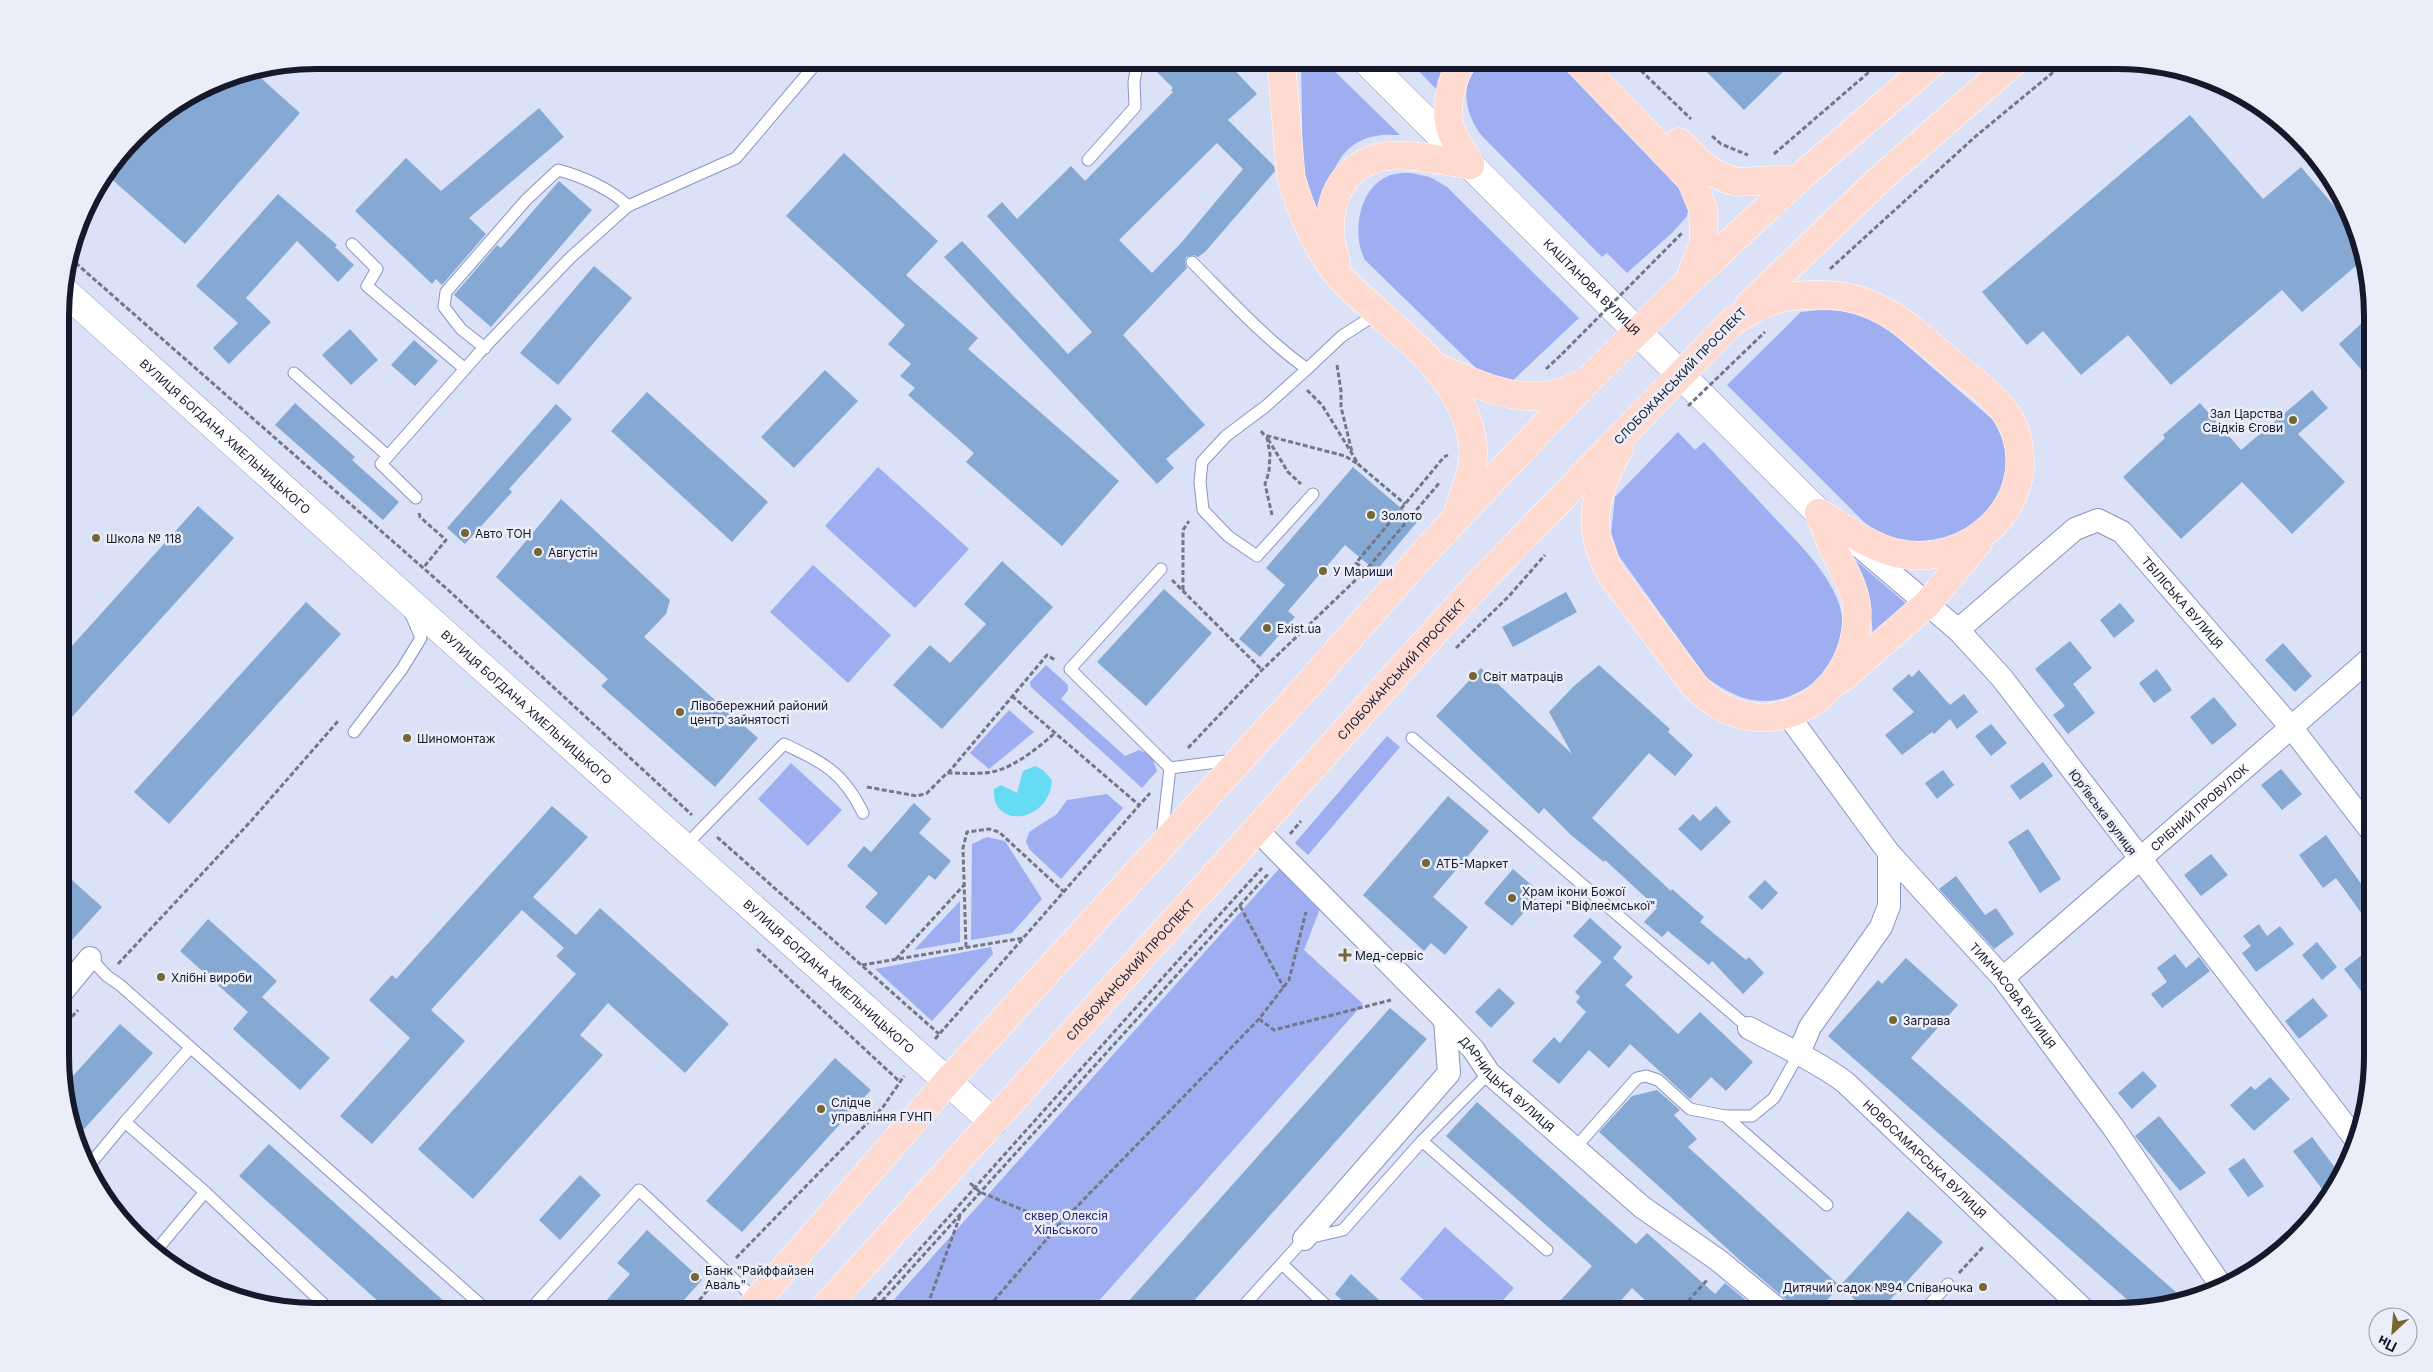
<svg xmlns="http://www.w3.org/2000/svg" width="2433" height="1372" font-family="Inter,sans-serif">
  <rect width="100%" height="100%" fill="#dbe1f6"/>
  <g fill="#9eaef0">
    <path d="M1301 60H1323L1400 135C1392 135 1384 134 1376 136 1333 143 1326 189 1322 225L1303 174Z"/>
    <path d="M1408 60H1448L1439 92Z"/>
    <path d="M1484 60H1556L1680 181 1690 199 1687 216 1673 232 1627 273 1607 253 1602 257 1482 136C1464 113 1458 81 1484 60Z"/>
    <path d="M1411 173 1430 177 1447 187 1579 318 1509 384 1478 370 1365 260C1351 234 1359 185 1391 175 1397 173 1405 173 1411 173Z"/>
    <path d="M1820 310 1850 311 1874 317 1993 420C2003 438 2011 457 2007 478 2004 491 1995 501 1987 511 1953 552 1907 552 1865 523L1727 385 1801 312Z"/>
    <path d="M1678 432 1695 450 1704 442C1726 466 1749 490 1771 514 1808 554 1871 609 1829 666 1818 681 1807 689 1790 696 1759 708 1732 697 1706 677L1619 556 1611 533 1615 497Z"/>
    <path d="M878 467 969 549 915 608 825 526Z"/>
    <path d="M1854 559 1909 606 1873 638C1872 609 1865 586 1854 559Z"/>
    <path d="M813 565 891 635 848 683 770 612Z"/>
    <path d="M1046 665 1068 685V690L1061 699 1125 756 1139 750 1151 755 1157 771 1142 788 1031 687 1030 682Z"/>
    <path d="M1009 710 1034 732 989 769 970 753Z"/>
    <path d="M1387 736 1400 747 1308 855 1295 843Z"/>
    <path d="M791 763 842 810 808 846 758 799Z"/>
    <path d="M1107 794 1123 808 1061 879 1030 850 1026 842 1029 832 1057 814 1067 800Z"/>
    <path d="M987 837 1005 841 1042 899 1012 933 971 940 972 844Z"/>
    <path d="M1279 869 1320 909 1304 950 1363 1004 1089 1312H883Z"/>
    <path d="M960 901V942L914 950Z"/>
    <path d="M991 947 993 954 932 1021 875 969Z"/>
    <path d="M1445 1227 1514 1288 1492 1312H1437L1400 1279Z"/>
  </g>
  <path fill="#66dbf4" d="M1035 766 1043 770 1052 780C1050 823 991 830 994 789L1001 785 1017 793 1023 771Z"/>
  <g fill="#86a9d4" fill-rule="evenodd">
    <path d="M1145 60H1225L1257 94 1228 120 1274 166 1275 171 1205 252 1198 257 1194 255 1186 257 1185 263 1187 268 1123 335 1205 425 1166 459 1174 468 1157 484 944 257 962 241 1068 354 1092 332 987 216 1002 202 1017 219 1071 166 1085 181 1173 92 1171 90 1173 88ZM1217 143 1243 169 1181 243 1152 273 1119 240Z"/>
    <path d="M1695 60H1795L1744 110Z"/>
    <path d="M254 72 300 113 185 244 107 175 147 124 218 79Z"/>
    <path d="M539 108 564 137 469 218 486 234 442 285 436 279 432 284 355 211 406 158 441 191Z"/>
    <path d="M2190 115 2263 199 2301 167 2335 207 2343 200 2360 234 2364 259 2302 312 2282 290 2171 385 2128 335 2081 375 2043 331 2027 345 1982 292Z"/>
    <path d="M844 153 938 241 906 275 978 338 968 349 1119 481 1062 546 966 462 974 453 908 395 915 388 900 376 911 364 888 344 905 325 786 216Z"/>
    <path d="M559 181 592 210 491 327 454 295 497 245 501 248Z"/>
    <path d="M278 194 337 245 335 247 354 265 338 282 297 241 246 298 271 322 229 364 213 348 238 323 196 286Z"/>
    <path d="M594 266 632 298 558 385 520 353Z"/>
    <path d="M2372 314V382L2339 344Z"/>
    <path d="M350 329 378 360 351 385 322 355Z"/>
    <path d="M414 340 438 361 415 386 391 365Z"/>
    <path d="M825 370 858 401 794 468 761 437Z"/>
    <path d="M2312 390 2328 408 2298 434 2345 482 2292 534 2242 482 2181 539 2123 477 2165 438 2163 435 2200 403 2241 450Z"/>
    <path d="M647 392 768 502 732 542 611 431Z"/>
    <path d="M295 403 355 457 352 460 399 502 383 520 275 425Z"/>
    <path d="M556 404 572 419 509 489 512 492 465 544 447 528Z"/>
    <path d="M1353 467 1417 522 1376 571 1345 545 1288 611 1295 617 1260 657 1239 639 1285 585 1266 568Z"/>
    <path d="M561 499 670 600 666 614 644 637 758 738 715 787 601 686 608 679 496 577Z"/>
    <path d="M198 506 234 538 62 728V657Z"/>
    <path d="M1002 561 1053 607 942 729 893 685 930 645 950 663 986 624 964 604Z"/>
    <path d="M1164 589 1212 633 1146 706 1097 662Z"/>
    <path d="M1566 592 1577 612 1513 647 1502 627Z"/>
    <path d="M306 602 341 634 169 824 134 792Z"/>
    <path d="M2120 603 2135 621 2114 638 2100 620Z"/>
    <path d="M2070 641 2092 668 2073 684 2095 713 2068 734 2053 715 2065 706 2035 669Z"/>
    <path d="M2283 643 2312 676 2295 692 2265 660Z"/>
    <path d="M1599 665 1670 729 1668 732 1693 755 1675 776 1649 753 1592 818 1671 891 1672 889 1704 917 1700 922 1746 960 1749 957 1764 973 1743 994 1712 961 1709 965 1668 931 1662 937 1644 922 1657 908 1605 860 1604 862 1571 835 1544 808 1539 814 1436 716 1481 668 1572 754 1549 712 1574 686Z"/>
    <path d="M2157 669 2172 690 2154 703 2139 683Z"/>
    <path d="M1919 670 1950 705 1964 694 1978 712 1957 729 1950 719 1934 734 1932 732 1902 755 1885 735 1914 712 1892 689 1909 674 1912 677Z"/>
    <path d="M2214 697 2237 725 2212 745 2190 717Z"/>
    <path d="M1991 724 2007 743 1991 756 1975 736Z"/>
    <path d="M2043 762 2053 776 2020 800 2010 786Z"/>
    <path d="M2281 769 2302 794 2282 810 2261 785Z"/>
    <path d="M1943 770 1954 785 1937 799 1925 783Z"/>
    <path d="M1448 796 1489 831 1433 897 1468 927 1445 955 1431 943 1424 951 1363 895Z"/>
    <path d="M914 803 931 819 919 833 951 861 935 880 929 875 886 925 865 907 878 893 847 866 864 846 871 852Z"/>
    <path d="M552 806 588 837 533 897 576 935 600 908 729 1024 685 1073 608 1003 580 1035 603 1055 473 1199 418 1149 576 974 556 956 564 948 522 910 431 1010 465 1041 372 1144 340 1116 410 1038 369 1000 392 975 396 979Z"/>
    <path d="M1716 806 1731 822 1701 851 1678 829 1693 814 1700 821Z"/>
    <path d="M2028 829 2061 879 2040 893 2008 842Z"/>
    <path d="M2326 835 2372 899V928L2336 878 2323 888 2299 855Z"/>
    <path d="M2211 854 2228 875 2201 896 2184 875Z"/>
    <path d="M1513 869 1541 893 1512 926 1484 903Z"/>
    <path d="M62 871 102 907 72 940 62 932Z"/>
    <path d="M1956 876 1985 915 1996 908 2014 934 1994 949 1939 889Z"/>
    <path d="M1765 880 1778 893 1762 910 1748 897Z"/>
    <path d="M1590 918 1622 947 1613 958 1633 977 1625 985 1678 1034 1700 1012 1753 1062 1726 1091 1711 1077 1690 1099 1630 1044 1609 1068 1589 1050 1559 1084 1532 1061 1554 1037 1560 1043 1586 1012 1576 1002 1580 997 1575 992 1602 962 1573 936Z"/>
    <path d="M208 919 277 981 262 997 330 1058 300 1090 233 1029 248 1012 180 951Z"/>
    <path d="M2259 924 2267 936 2280 926 2294 944 2256 972 2242 953 2251 946 2243 936Z"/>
    <path d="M2317 942 2337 967 2322 980 2302 955Z"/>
    <path d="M2372 947V1005L2344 969Z"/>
    <path d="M2175 954 2186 968 2199 957 2210 971 2162 1008 2151 994 2167 982 2157 968Z"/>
    <path d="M1906 958 1958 1005 1911 1058 2186 1301 2139 1310 1828 1036 1878 980 1882 984Z"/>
    <path d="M1499 988 1515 1003 1491 1028 1475 1012Z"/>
    <path d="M2313 998 2328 1016 2299 1039 2285 1021Z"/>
    <path d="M1390 1008 1427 1039 1184 1312H1119Z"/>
    <path d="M120 1024 153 1053 75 1139 62 1088Z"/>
    <path d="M835 1058 871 1090 742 1232 706 1201Z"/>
    <path d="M2143 1071 2157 1086 2132 1109 2118 1093Z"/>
    <path d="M2270 1077 2290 1099 2254 1131 2230 1105 2251 1086 2255 1090Z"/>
    <path d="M1657 1090 1680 1110 1674 1115 1697 1139 1688 1147 1840 1286 1816 1312H1794L1789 1302 1743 1263 1599 1132 1632 1096Z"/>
    <path d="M1477 1102 1636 1244 1647 1233 1715 1294 1725 1283 1760 1312H1658L1632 1288 1611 1312H1550L1592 1266 1446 1136Z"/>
    <path d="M2159 1116 2206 1173 2180 1191 2135 1136Z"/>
    <path d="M2312 1137 2342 1177 2329 1198 2293 1151Z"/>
    <path d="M269 1144 456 1312H390L239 1176Z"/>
    <path d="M2244 1158 2264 1186 2248 1197 2228 1169Z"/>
    <path d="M580 1175 601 1195 560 1240 539 1220Z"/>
    <path d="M1908 1211 1943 1242 1879 1312H1868L1840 1286Z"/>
    <path d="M647 1230 702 1280 673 1312H596L630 1274 617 1263Z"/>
    <path d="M1351 1274 1392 1312H1354L1335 1294Z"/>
  </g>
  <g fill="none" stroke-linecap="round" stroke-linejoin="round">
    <g stroke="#8995c6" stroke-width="13">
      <g id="lane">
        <path d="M1088 160 1135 107 1134 82 1138 60"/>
        <path d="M352 244 377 269 367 286 465 369"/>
        <path d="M1192 262C1229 299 1264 338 1307 369L1342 336 1378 313"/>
        <path d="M485 348 461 329 444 307 446 292 526 200 558 170C581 176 611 189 628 206"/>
        <path d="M1307 369 1266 406 1226 436 1202 462 1200 482 1203 510 1228 536 1257 556 1313 494"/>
        <path d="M294 373 388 456"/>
        <path d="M416 498 381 464 479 353 570 258 628 206 736 158 819 60"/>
        <path d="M1161 569 1070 669 1170 768"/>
        <path d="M354 732 402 669 421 638 410 612"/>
        <path d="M1412 738 1749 1028"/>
        <path d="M1170 768 1233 760"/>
        <path d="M1162 838 1170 768"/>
        <path d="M684 847 784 744C824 763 843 772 863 813"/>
        <path d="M90 958 107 976 120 985 489 1312"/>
        <path d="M190 1048 125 1122 205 1192 332 1312"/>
        <path d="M1725 1116 1827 1205"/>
        <path d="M1422 1141 1547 1250"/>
        <path d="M1575 1148 1637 1078 1646 1076 1658 1080 1690 1109 1725 1116H1752L1774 1098 1798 1055"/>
        <path d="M87 1168 125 1122"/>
        <path d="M154 1253 205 1192"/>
        <path d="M1282 1264 1333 1312"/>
        <path d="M528 1312 639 1190 757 1301"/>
        <path d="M1238 1312 1304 1239 1343 1230 1422 1141 1489 1073"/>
        <path d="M1923 1312 1948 1284"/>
      </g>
    </g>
    <g stroke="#8995c6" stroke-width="24">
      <g id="street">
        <path d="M1852 540 1958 630 2002 678 2357 1141"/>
        <path id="s1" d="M1958 630 2075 529 2098 520 2122 532 2291 727 2372 832"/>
        <path id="s2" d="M1788 715 1889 853 2003 978 2113 1127 2222 1287"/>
        <path id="s3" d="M1256 829 1445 1020 1473 1049 1489 1073 1642 1207 1718 1260 1781 1312"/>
        <path id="s4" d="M2003 978 2372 657"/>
        <path d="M62 992 90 958"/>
        <path id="s5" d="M1749 1028C1782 1046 1817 1061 1846 1083L2085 1311"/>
        <path d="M1798 1055 1810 1027 1881 927 1889 906V853"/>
        <path d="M1304 1239 1449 1073 1445 1020"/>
      </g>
    </g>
    <g stroke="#8995c6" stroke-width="29">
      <g id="secondary">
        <path id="s6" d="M1365 60 1819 513"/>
        <path id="s7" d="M62 289 481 666 993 1122"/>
      </g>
    </g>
    <g stroke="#fff" stroke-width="29">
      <g id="primary">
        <path d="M1281 60 1291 177C1300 210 1318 252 1341 278 1389 329 1465 370 1473 447 1475 469 1464 492 1458 513"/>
        <path d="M1464 60C1450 78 1443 113 1453 135 1458 145 1465 155 1470 165"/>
        <path d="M1576 60 1691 180 1703 209 1704 242 1691 275"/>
        <path d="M1679 142C1697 160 1711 176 1737 182L1798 179"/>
        <path d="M1336 262C1323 223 1330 174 1374 159 1399 150 1445 161 1470 165"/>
        <path d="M1689 281 1798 179 1936 60"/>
        <path d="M1749 305 1880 179 2016 60"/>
        <path d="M1734 320C1747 314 1761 304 1774 300 1785 296 1798 296 1808 295 1877 291 1907 326 1956 367 1979 386 2007 404 2016 434 2038 507 1967 569 1896 553 1868 546 1843 527 1819 513"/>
        <path d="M1438 368C1485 387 1529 411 1579 385"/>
        <path d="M1619 449C1594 495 1585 527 1611 574L1694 685C1759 755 1858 703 1857 612 1856 588 1843 569 1833 548 1828 536 1824 524 1819 513"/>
        <path d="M1841 679 1927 604 1978 543"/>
        <path d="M747 1312 947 1082 1307 686 1433 543 1589 379"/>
        <path id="s8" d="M821 1312 1469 594 1631 426"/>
      </g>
    </g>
    <g stroke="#72778a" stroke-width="3" stroke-dasharray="5 2.5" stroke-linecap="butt">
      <path d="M1630 60 1691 119"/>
      <path d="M1712 136 1721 144 1748 155"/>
      <path d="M1774 154 1883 60"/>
      <path d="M70 258 446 588 692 815"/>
      <path d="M1830 269 1976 136 2068 60"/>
      <path d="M1337 365 1341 391V407L1352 452"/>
      <path d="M1546 369 1562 354"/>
      <path d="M1307 390 1322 405 1359 465 1405 504"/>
      <path d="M1261 431 1264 435 1345 456 1358 464"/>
      <path d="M1267 437 1270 454 1269 472 1265 484 1272 515"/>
      <path d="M1268 439 1288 472 1301 484"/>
      <path d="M419 513 420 517 446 540 423 568"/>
      <path d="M1366 570 1356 563 1444 457 1448 455"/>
      <path d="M1172 580 1262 670"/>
      <path d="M1183 590V530L1189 521"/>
      <path d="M1456 648 1509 596 1545 555"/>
      <path d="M1012 696 1139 805"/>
      <path d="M1188 748 1262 670 1366 570 1440 482"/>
      <path d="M948 773 1047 655 1055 660"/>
      <path d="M867 787 917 796 927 793 947 773C959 773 971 774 983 773 1010 772 1036 749 1055 733"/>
      <path d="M1290 834 1301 821"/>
      <path d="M717 837 939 1034"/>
      <path d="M1240 906 1284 988"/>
      <path d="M966 947 963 848 967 832 989 829 999 832 1064 892"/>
      <path d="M757 949 899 1081"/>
      <path d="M896 959 965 884"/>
      <path d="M118 964 251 821 339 720"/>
      <path d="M862 965 1023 938"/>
      <path d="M1259 1019 1274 1030 1391 1000"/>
      <path d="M62 1028 78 1010"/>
      <path d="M935 1039 1150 793"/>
      <path d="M970 1183 980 1192 1059 1225"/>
      <path d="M736 1258 883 1107 904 1076"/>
      <path d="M1959 1273 1984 1246"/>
      <path d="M690 1312 713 1283"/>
      <path d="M863 1312C997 1164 1128 1015 1262 868"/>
      <path d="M872 1312 1269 873"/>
      <path d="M925 1312 960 1216"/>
      <path d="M984 1312 1059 1225 1259 1019 1289 980 1306 912"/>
      <path d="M1678 1312 1708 1279"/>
    </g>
    <use href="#lane" stroke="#fff" stroke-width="11"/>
    <use href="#street" stroke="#fff" stroke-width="22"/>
    <use href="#secondary" stroke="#fff" stroke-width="28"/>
    <use href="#primary" stroke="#fedad1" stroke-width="28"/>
    <g stroke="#fff" stroke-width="29" stroke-linecap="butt">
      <g id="primary-bridge">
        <path d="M1589 379 1689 281"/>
        <path d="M1631 426 1734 320"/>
      </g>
    </g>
    <g stroke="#72778a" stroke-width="3" stroke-dasharray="5 2.5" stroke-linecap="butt">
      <path d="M1562 354 1683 232"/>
      <path d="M1688 406 1765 332"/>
    </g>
    <use href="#primary-bridge" stroke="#fedad1" stroke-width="28"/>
  </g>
  <g fill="#756633" stroke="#ebeef9" stroke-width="2">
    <circle cx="2293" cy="420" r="5"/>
    <circle cx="1371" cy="515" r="5"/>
    <circle cx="465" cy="533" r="5"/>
    <circle cx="96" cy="538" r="5"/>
    <circle cx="538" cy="552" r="5"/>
    <circle cx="1323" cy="571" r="5"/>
    <circle cx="1267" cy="628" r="5"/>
    <circle cx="1473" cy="676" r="5"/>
    <circle cx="680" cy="712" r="5"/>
    <circle cx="407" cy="738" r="5"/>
    <circle cx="1426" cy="863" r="5"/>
    <circle cx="1512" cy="898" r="5"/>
    <path d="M1342.5 947.5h5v5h5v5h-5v5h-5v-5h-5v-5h5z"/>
    <circle cx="161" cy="977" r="5"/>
    <circle cx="1893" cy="1020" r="5"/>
    <circle cx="821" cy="1109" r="5"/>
    <circle cx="695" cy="1277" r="5"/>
    <circle cx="1983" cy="1287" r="5"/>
  </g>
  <g text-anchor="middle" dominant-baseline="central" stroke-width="5" stroke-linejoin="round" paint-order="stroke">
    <g font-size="12" fill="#15192b" stroke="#ebeef9">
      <text stroke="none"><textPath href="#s6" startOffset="321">КАШТАНОВА ВУЛИЦЯ</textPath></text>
      <text transform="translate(1680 376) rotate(-46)">СЛОБОЖАНСЬКИЙ ПРОСПЕКТ</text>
      <text stroke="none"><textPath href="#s7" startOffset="220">ВУЛИЦЯ БОГДАНА ХМЕЛЬНИЦЬКОГО</textPath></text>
      <text stroke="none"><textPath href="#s1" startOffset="299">ТБІЛІСЬКА ВУЛИЦЯ</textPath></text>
      <text stroke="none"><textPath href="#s8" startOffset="866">СЛОБОЖАНСЬКИЙ ПРОСПЕКТ</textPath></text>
      <text stroke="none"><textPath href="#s7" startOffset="625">ВУЛИЦЯ БОГДАНА ХМЕЛЬНИЦЬКОГО</textPath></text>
      <text stroke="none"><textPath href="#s4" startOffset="260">СРІБНИЙ ПРОВУЛОК</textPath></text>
      <text transform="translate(2103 812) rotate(53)">Юрʼївська вулиця</text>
      <text stroke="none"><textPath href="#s8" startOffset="461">СЛОБОЖАНСЬКИЙ ПРОСПЕКТ</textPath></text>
      <text stroke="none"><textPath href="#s7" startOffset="1030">ВУЛИЦЯ БОГДАНА ХМЕЛЬНИЦЬКОГО</textPath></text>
      <text stroke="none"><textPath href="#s2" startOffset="360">ТИМЧАСОВА ВУЛИЦЯ</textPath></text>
      <text stroke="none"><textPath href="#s3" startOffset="358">ДАРНИЦЬКА ВУЛИЦЯ</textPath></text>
      <text stroke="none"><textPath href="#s5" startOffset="221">НОВОСАМАРСЬКА ВУЛИЦЯ</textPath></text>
    </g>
    <g font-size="12" fill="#15192b" stroke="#ebeef9" text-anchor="start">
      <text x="2283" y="413" text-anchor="end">Зал Царства<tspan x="2283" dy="14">Свідків Єгови</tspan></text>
      <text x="1381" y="515">Золото</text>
      <text x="475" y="533">Авто ТОН</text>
      <text x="106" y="538">Школа № 118</text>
      <text x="548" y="552">Августін</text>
      <text x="1333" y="571">У Мариши</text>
      <text x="1277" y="628">Exist.ua</text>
      <text x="1483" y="676">Світ матраців</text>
      <text x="690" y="705">Лівобережний районий<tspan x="690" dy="14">центр зайнятості</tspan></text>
      <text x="417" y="738">Шиномонтаж</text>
      <text x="1436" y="863">АТБ-Маркет</text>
      <text x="1522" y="891">Храм ікони Божої<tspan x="1522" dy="14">Матері "Віфлеємської"</tspan></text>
      <text x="1355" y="955">Мед-сервіс</text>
      <text x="171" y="977">Хлібні вироби</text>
      <text x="1903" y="1020">Заграва</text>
      <text x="831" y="1102">Слідче<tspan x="831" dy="14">управління ГУНП</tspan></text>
      <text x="705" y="1270">Банк "Райффайзен<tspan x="705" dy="14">Аваль"</tspan></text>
      <text x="1973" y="1287" text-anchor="end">Дитячий садок №94 Співаночка</text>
    </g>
    <g font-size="12" fill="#202277" stroke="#ebeef9">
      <text x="1066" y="1215">сквер Олексія<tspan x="1066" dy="14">Хільського</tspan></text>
    </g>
  </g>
  <path d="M0 0H2433V1372H0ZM316 69H2117A247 247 0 0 1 2364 316V1056A247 247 0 0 1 2117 1303H316A247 247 0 0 1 69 1056V316A247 247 0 0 1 316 69Z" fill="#ebeef9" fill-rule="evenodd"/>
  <path fill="none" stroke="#15192b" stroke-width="6" d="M316 69H2117A247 247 0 0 1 2364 316V1056A247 247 0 0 1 2117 1303H316A247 247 0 0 1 69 1056V316A247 247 0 0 1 316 69Z"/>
  <g transform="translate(2393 1332) rotate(206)"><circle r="24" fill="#ebeef9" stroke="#9599a7"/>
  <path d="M0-4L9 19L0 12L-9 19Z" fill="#756633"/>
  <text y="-8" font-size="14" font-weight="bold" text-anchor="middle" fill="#15192b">Пн</text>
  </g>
</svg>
